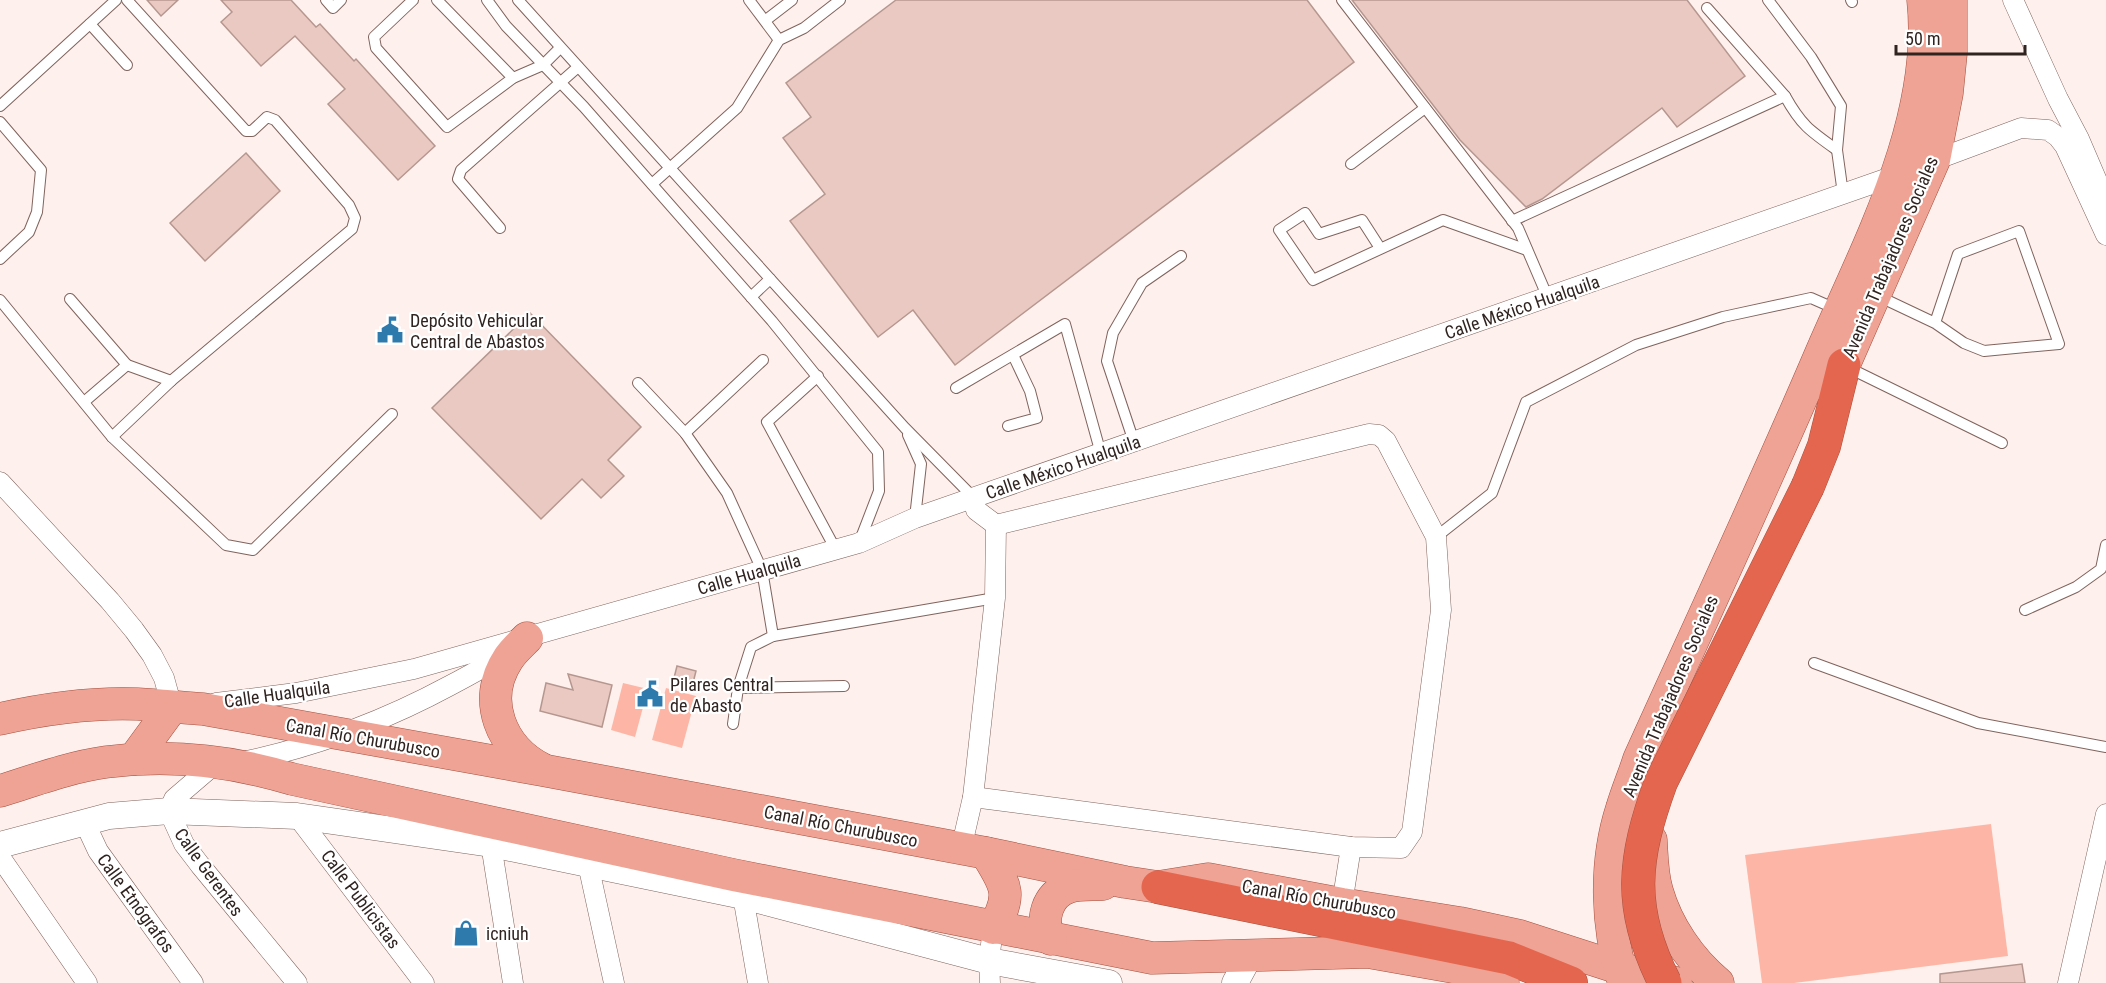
<svg xmlns="http://www.w3.org/2000/svg" width="2106" height="983" font-family="'Roboto Condensed',sans-serif">
  <rect width="100%" height="100%" fill="#fef0ed"/>
  <g fill="#fdb6a6">
    <path d="M623 683 648 689 635 737 611 730Z"/>
    <path d="M666 688 696 696 682 748 652 740Z"/>
    <path d="M1991 824 2008 956 1794 983H1762L1745 855Z"/>
  </g>
  <g fill="#eac9c2" stroke="#b69790" stroke-width="1.5">
    <path d="M147 0H178L161 16Z"/>
    <path d="M221 0H291L316 27 320 24 354 61 356 59 435 146 398 180 328 104 345 89 295 36 261 66 221 22 232 12Z"/>
    <path d="M896 0H1307L1354 62 955 365 913 310 878 337 790 221 825 194 783 138 811 117 786 83Z"/>
    <path d="M1352 0H1687L1745 76 1677 127 1662 108 1542 199 1526 207 1460 140Z"/>
    <path d="M246 153 280 191 205 261 170 223Z"/>
    <path d="M530 313 641 427 608 460 624 476 601 498 582 479 541 519 432 408Z"/>
    <path d="M677 666 696 671 692 687 673 682Z"/>
    <path d="M568 674 612 685 602 727 540 711 546 683 573 690Z"/>
    <path d="M2022 964 2025 983H1940V974Z"/>
  </g>
  <g fill="none" stroke-linecap="round" stroke-linejoin="round">
    <g stroke="#80635d" stroke-width="12">
      <g id="service">
        <path d="M326 0 333 8 341 0"/>
        <path d="M413 0 374 37 376 48 447 127 513 78 543 65 560 48"/>
        <path d="M437 0 513 78"/>
        <path d="M487 0 506 26 584 107 772 321 878 452 879 491 859 543"/>
        <path d="M518 0 905 428 974 498"/>
        <path d="M749 0 779 40"/>
        <path d="M1342 0 1518 228 1548 298"/>
        <path d="M1768 0 1811 57 1841 106 1837 150 1843 194"/>
        <path d="M1851 0 1852 2"/>
        <path d="M766 20 792 0"/>
        <path d="M90 24 127 65"/>
        <path d="M1785 96C1801 125 1810 131 1837 150"/>
        <path d="M0 106 116 0"/>
        <path d="M0 122 41 170 37 212 29 232 0 259"/>
        <path d="M1351 164 1425 108"/>
        <path d="M652 184 737 108 779 40 804 28 840 0"/>
        <path d="M1512 221 1785 96 1707 8"/>
        <path d="M500 228 458 179 461 170 578 67"/>
        <path d="M1380 248 1362 220 1319 234 1305 213 1279 230 1313 280 1443 220 1527 250"/>
        <path d="M1878 296 1935 323 1958 254 2019 231 2059 344 1984 351 1964 343 1935 323"/>
        <path d="M751 297 770 279"/>
        <path d="M70 299 127 365 84 402"/>
        <path d="M0 300 112 437 226 545 253 550 392 414"/>
        <path d="M127 365 171 381"/>
        <path d="M1847 367 2002 443"/>
        <path d="M818 376 767 422 836 550"/>
        <path d="M638 383 685 433 727 493 762 570 773 636 751 647 738 688 733 724"/>
        <path d="M956 388 1065 324 1101 454"/>
        <path d="M1008 426 1037 418 1030 391 1013 355"/>
        <path d="M685 433 763 360"/>
        <path d="M908 435 921 464 915 518"/>
        <path d="M112 437 171 381 352 229 355 218 349 205 275 120 267 117 252 131H246L127 0"/>
        <path d="M1134 442 1107 361 1113 333 1142 283 1181 256"/>
        <path d="M1436 537 1492 493 1526 402 1636 345 1723 317 1811 298 1836 309"/>
        <path d="M2025 610 2076 587 2101 569 2106 545"/>
        <path d="M773 636 995 598"/>
        <path d="M1814 663 1978 723 2106 747"/>
        <path d="M738 688 844 686"/>
      </g>
    </g>
    <g stroke="#80635d" stroke-width="21">
      <g id="minor">
        <path d="M2013 0 2058 99 2079 139 2106 202"/>
        <path d="M1927 163 2021 128 2048 130 2058 137 2065 146 2106 235"/>
        <path d="M0 482 110 601 134 630 152 655 164 678 172 707 181 706"/>
        <path d="M974 498 976 510 996 525"/>
        <path d="M216 703 296 693 414 669 859 543 915 518 1900 174"/>
        <path d="M242 762C314 747 384 721 449 686 470 675 491 664 509 649"/>
        <path d="M216 763 174 799 169 811 184 844 200 865 297 983"/>
        <path d="M973 797 1351 847 1401 848 1412 832 1441 610 1436 537 1386 441 1379 435 1369 434 996 525"/>
        <path d="M297 816 424 983"/>
        <path d="M84 821 98 851 193 983"/>
        <path d="M491 844 513 983"/>
        <path d="M961 849 973 797 995 598 996 525"/>
        <path d="M0 857 87 983"/>
        <path d="M588 864 614 983"/>
        <path d="M743 896 758 983"/>
        <path d="M1342 904 1351 847"/>
        <path d="M990 983 989 961 993 928"/>
        <path d="M2068 983 2106 814"/>
      </g>
    </g>
    <g stroke="#80635d" stroke-width="27">
      <g id="tertiary">
        <path d="M0 845 109 816 169 811 297 816 491 844 743 896 989 961 1109 983"/>
        <path d="M1235 983 1249 957"/>
      </g>
    </g>
    <g stroke="#a64f3e" stroke-width="33">
      <g id="primary">
        <path d="M1826 385 1844 365 1934 160 1947 93 1951 53V0"/>
        <path d="M527 638C520 645 513 651 508 659 481 700 501 748 542 769"/>
        <path d="M0 719C49 708 102 701 152 705 169 706 186 708 203 709L542 770 986 853 1125 882 1158 887 1208 879 1342 904 1460 923 1520 936 1619 968 1676 983"/>
        <path d="M134 759 172 707"/>
        <path d="M0 791C35 780 70 767 106 762 168 754 233 761 292 779L734 875 1152 958 1368 952 1470 970 1503 983"/>
        <path d="M1651 840C1652 857 1652 874 1657 891 1667 926 1690 960 1718 983"/>
        <path d="M986 853C1005 884 1014 894 993 928"/>
        <path d="M1051 939C1039 922 1047 894 1069 887 1079 884 1093 885 1103 884"/>
        <path d="M1624 983C1606 927 1604 863 1622 808 1627 791 1634 775 1639 759 1700 624 1763 489 1821 353 1867 246 1936 120 1923 0"/>
      </g>
    </g>
    <g stroke="#a64f3e" stroke-width="34">
      <g id="motorway">
        <path d="M1808 486 1824 446 1844 365"/>
        <path d="M1158 887 1509 958 1571 983"/>
      </g>
    </g>
    <use href="#service" stroke="#fff" stroke-width="10"/>
    <use href="#minor" stroke="#fff" stroke-width="20"/>
    <use href="#tertiary" stroke="#fff" stroke-width="26"/>
    <use href="#primary" stroke="#efa395" stroke-width="32"/>
    <use href="#motorway" stroke="#e5664e" stroke-width="33"/>
    <g stroke="#a64f3e" stroke-width="34" stroke-linecap="butt">
      <path id="motorway-bridge" d="M1665 983C1627 908 1633 859 1661 782L1808 486"/>
    </g>
    <use href="#motorway-bridge" stroke="#e5664e" stroke-width="33"/>
  </g>
  <defs>
    <g id="civic-bare" transform="scale(2.07)"><path d="M-.6-6.5H3V-4.5H.6V-3L4-1V1h2V6H-6V1h2V-1L-.6-3ZM-1.2 2.5V6h2.4V2.5Z" fill="#2f7aad" stroke="#fff" stroke-width="2.5" paint-order="stroke"/></g>
    <g id="shop-bare" transform="scale(2.07)"><path d="M-5-2.5h2.3a2.7 3.5 0 0 1 5.4 0H5L5.5 6h-11ZM-1.5-2.5h3a1.5 2.3 0 0 0-3 0Z" fill="#2f7aad" stroke="#fff" stroke-width="2.5" paint-order="stroke"/></g>
  </defs>
  <g fill-rule="evenodd">
    <use href="#civic-bare" x="390" y="330"/>
    <use href="#civic-bare" x="650" y="694"/>
    <use href="#shop-bare" x="466" y="933"/>
  </g>
  <g text-anchor="middle" dominant-baseline="central" stroke-width="4.5" stroke-linejoin="round" paint-order="stroke">
    <g font-size="18" fill="#302421" stroke="#fff">
      <text transform="translate(1890 257) rotate(-67)">Avenida Trabajadores Sociales</text>
      <text transform="translate(1522 307) rotate(-19)">Calle México Hualquila</text>
      <text transform="translate(1063 467) rotate(-19)">Calle México Hualquila</text>
      <text transform="translate(749 574) rotate(-16)">Calle Hualquila</text>
      <text transform="translate(277 694) rotate(-8)">Calle Hualquila</text>
      <text transform="translate(1670 696) rotate(-67)">Avenida Trabajadores Sociales</text>
      <text transform="translate(363 738) rotate(10)">Canal Río Churubusco</text>
      <text transform="translate(841 826) rotate(11)">Canal Río Churubusco</text>
      <text transform="translate(209 872) rotate(54)">Calle Gerentes</text>
      <text transform="translate(361 899) rotate(53)">Calle Publicistas</text>
      <text transform="translate(1319 899) rotate(10)">Canal Río Churubusco</text>
      <text transform="translate(136 903) rotate(54)">Calle Etnógrafos</text>
    </g>
    <g font-size="18" fill="#302421" stroke="#fff" text-anchor="start">
      <text x="410" y="320">Depósito Vehicular<tspan x="410" dy="21">Central de Abastos</tspan></text>
      <text x="670" y="684">Pilares Central<tspan x="670" dy="21">de Abasto</tspan></text>
      <text x="486" y="933">icniuh</text>
    </g>
  </g>
  <path d="M1896 45v9h129v-9" fill="none" stroke="#302421" stroke-width="3"/>
  <text x="1905" y="45" font-size="18" fill="#302421" stroke="#ffffff" stroke-width="4.5" paint-order="stroke">50 m</text>
</svg>
